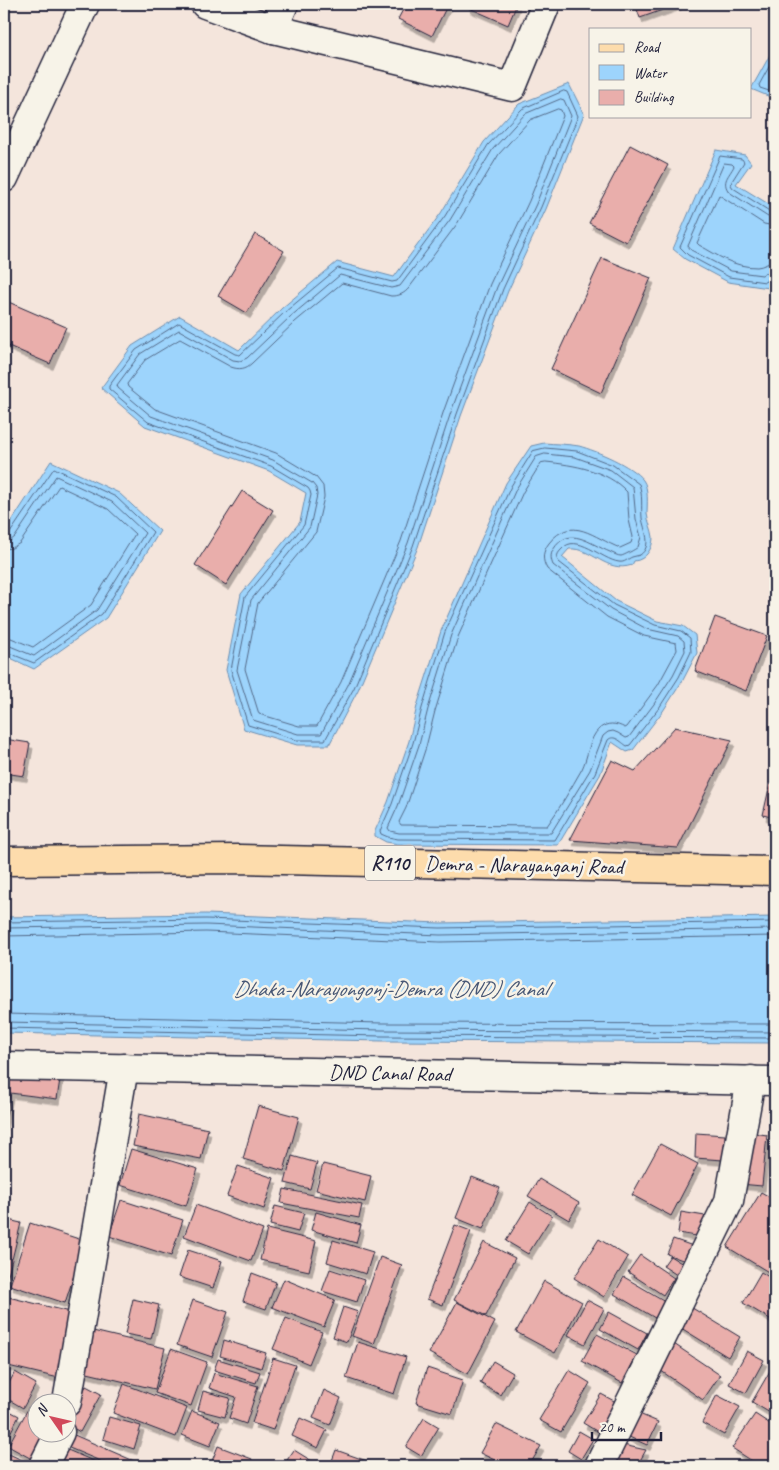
<svg xmlns="http://www.w3.org/2000/svg" width="779" height="1470" font-family="Caveat,sans-serif">
  <defs>
    <filter id="shadow"><feDropShadow dx="3" dy="5.5" stdDeviation="0" flood-color="#0004"/></filter>
  </defs>
  <rect width="100%" height="100%" fill="#f4e5dc"/>
  <filter id="ink" filterUnits="userSpaceOnUse"><feTurbulence type="fractalNoise" baseFrequency=".02" numOctaves="2"/><feDisplacementMap in="SourceGraphic" scale="10" xChannelSelector="R" yChannelSelector="G"/><feConvolveMatrix kernelMatrix="1 2 1 2 8 2 1 2 1" color-interpolation-filters="sRGB"/></filter>
  <g filter="url(#ink)">
    <g fill="#9dd4fc" stroke="#6c8daf">
      <path d="M775 46V99L751 89Z"/>
      <path d="M569 84 584 114 546 209 508 291 461 416 418 547 358 690 329 745H297L244 729 226 670 241 594 300 522 306 493 269 471 145 426 101 388 132 346 180 316 239 350 282 308 337 262 394 277 441 213 484 142 519 104Z"/>
      <path d="M716 150 745 155 751 163 736 184 775 208V277L769 288 728 282 685 259 673 249Z"/>
      <path d="M544 443C555 444 568 444 579 446 597 451 631 465 643 480 649 488 647 505 647 514 648 522 652 529 653 537 653 548 646 560 634 561L632 565C606 574 592 547 569 549L562 557 616 601 657 621 683 626 695 635 697 653 683 680 663 711 633 750 627 752 612 742 600 775 558 845 398 844 386 842 375 836V831L388 802 409 741 417 706 441 631 506 483 531 446Z"/>
      <path d="M51 461 119 493 160 531 106 618 34 669 4 655V533Z"/>
      <path d="M206 914 440 923 775 917V1043L382 1041 4 1033V917Z"/>
    </g>
    <g fill="none" stroke-linecap="round" stroke-linejoin="round">
      <g stroke="#536988" stroke-width="1">
        <path d="M775 56 759 85 760 88 775 93"/>
        <path d="M564 91 567 92 578 116 541 207 503 289 457 414 413 546 354 688 325 740H297L248 725 231 670 245 597 304 525 311 495 310 491 308 488 271 466 148 422 109 389V386L136 350 179 323 235 354 240 355 285 312 338 268 392 282 397 281 445 216 488 145 522 109Z"/>
        <path d="M561 99 564 100 571 116 536 204 497 287 451 412 408 543 348 685 321 734H298L253 720 237 670 251 600 310 527 317 495 316 488 312 483 273 460 151 416 118 388 117 385 140 354 179 330 233 360 240 361 247 358 290 317 340 275 391 288 400 286 450 220 493 149 525 114Z"/>
        <path d="M558 109 561 110 563 116 529 201 490 284 444 410 401 541 341 682 317 726H299L259 714 245 669 258 603 316 532 324 497 323 486 316 477 276 453 155 409 128 387 127 384 145 360 180 339 231 367C239 370 246 369 252 363L295 322 342 283 391 296C399 296 404 294 409 288L457 224 499 154 530 120Z"/>
        <path d="M775 212H771L733 188 731 185 732 181 744 162 742 159 720 156 680 247 688 255 729 277 765 282 770 276 775 275"/>
        <path d="M775 219 768 217 729 192C721 181 729 176 734 166L732 164 724 163 688 246 691 250 731 271 762 275 769 270 775 269"/>
        <path d="M775 226 764 224 719 195 697 243 699 245C719 256 733 267 757 267 763 267 768 262 775 262"/>
        <path d="M545 448 577 451 613 465 639 484C643 495 641 507 642 518 644 530 653 546 640 555 637 556 635 556 632 557 627 559 625 563 619 562 602 560 576 532 562 549 559 552 557 554 557 559L559 562 614 605 655 625 681 631 690 638 691 652 679 677 659 708 630 745 627 746C621 742 614 734 608 740L595 773 555 840 398 839 388 837 381 834 380 831 392 804 413 743 422 708 445 632 511 486 533 451Z"/>
        <path d="M545 454 575 457 611 470 633 487 636 519 641 537 638 547C636 549 623 556 621 556 618 556 614 554 610 552 590 544 569 524 553 550 550 555 551 560 553 565L611 610 647 629 678 636 684 641 685 651 673 675 654 704 629 737 626 738 618 733 613 731 608 732 603 736 590 770 551 833H399L390 831 388 828 398 806 419 745 428 709 451 635 516 489 536 457Z"/>
        <path d="M546 462C574 465 607 470 627 492L629 520 633 537 631 543 620 548C594 538 572 514 549 543 542 552 542 560 547 569L607 617 644 636 676 643 677 650 658 685 627 727 625 728C616 723 607 722 599 729 589 738 588 757 582 769 571 788 560 808 547 826L401 825 399 822 406 808 426 747 435 711 458 637 523 492 541 463Z"/>
        <path d="M4 535 10 533 54 468 116 497 153 532 102 614 34 663 4 651"/>
        <path d="M4 542 10 541 15 537 56 476 112 502 145 533 97 610 34 656 10 646 4 645"/>
        <path d="M4 549 12 548 20 543 59 486 108 509 135 534 91 605 33 647 11 638 4 637"/>
        <path d="M4 922 206 919 440 928 775 922"/>
        <path d="M4 928 206 925 440 935 775 929"/>
        <path d="M4 936 206 932 440 942 775 936"/>
        <path d="M4 1014 382 1023 775 1024"/>
        <path d="M4 1022 382 1030 775 1032"/>
        <path d="M4 1028 382 1036 775 1038"/>
      </g>
    </g>
    <g fill="#e9aeab" stroke="#22223b" filter="url(#shadow)">
      <path d="M406 4H448L432 36 398 19Z"/>
      <path d="M469 4H517L508 25 467 7Z"/>
      <path d="M635 4H679L640 18Z"/>
      <path d="M630 145 668 165 626 242 589 223Z"/>
      <path d="M255 234 284 251 247 313 218 296Z"/>
      <path d="M602 258 651 278 601 393 551 369Z"/>
      <path d="M4 300 66 327 50 364 4 344Z"/>
      <path d="M242 491 273 510 226 585 195 565Z"/>
      <path d="M715 617 767 636 746 691 695 671Z"/>
      <path d="M675 727 732 740 678 848 570 840 612 760 635 771Z"/>
      <path d="M4 739 30 743 24 776 4 773Z"/>
      <path d="M770 784 775 785V818L763 815Z"/>
      <path d="M4 1060 62 1066 57 1099 10 1093 4 1125Z"/>
      <path d="M258 1106 299 1117 284 1171 243 1159Z"/>
      <path d="M139 1114 208 1129 201 1159 133 1146Z"/>
      <path d="M746 1132 767 1135 762 1186 740 1184Z"/>
      <path d="M696 1133 725 1135 723 1160 695 1158Z"/>
      <path d="M660 1144 698 1164 671 1216 632 1195Z"/>
      <path d="M131 1149 198 1169 186 1206 120 1185Z"/>
      <path d="M292 1156 317 1163 310 1189 285 1183Z"/>
      <path d="M323 1164 371 1176 365 1202 316 1190Z"/>
      <path d="M238 1166 274 1178 264 1209 227 1196Z"/>
      <path d="M472 1177 500 1188 483 1229 456 1218Z"/>
      <path d="M539 1179 579 1203 569 1220 528 1196Z"/>
      <path d="M284 1189 362 1205 359 1218 281 1203Z"/>
      <path d="M761 1192 775 1200V1276L727 1247Z"/>
      <path d="M121 1200 183 1220 171 1256 109 1236Z"/>
      <path d="M530 1202 552 1216 528 1254 506 1241Z"/>
      <path d="M196 1205 263 1230 251 1261 184 1236Z"/>
      <path d="M275 1206 304 1213 298 1232 270 1225Z"/>
      <path d="M316 1212 361 1225 356 1243 311 1230Z"/>
      <path d="M681 1212 705 1216 702 1237 678 1233Z"/>
      <path d="M4 1219 21 1223 4 1292Z"/>
      <path d="M30 1223 85 1241 65 1303 10 1285Z"/>
      <path d="M455 1225 471 1231 443 1305 427 1299Z"/>
      <path d="M267 1229 316 1241 309 1271 260 1260Z"/>
      <path d="M599 1239 628 1257 604 1297 574 1278Z"/>
      <path d="M673 1239 696 1247 690 1263 667 1254Z"/>
      <path d="M333 1240 373 1252 366 1274 327 1262Z"/>
      <path d="M484 1242 515 1258 486 1316 454 1300Z"/>
      <path d="M188 1250 222 1261 213 1288 179 1277Z"/>
      <path d="M640 1255 674 1278 663 1295 628 1272Z"/>
      <path d="M670 1256 686 1266 680 1277 663 1266Z"/>
      <path d="M380 1257 402 1265 374 1344 352 1336Z"/>
      <path d="M330 1269 364 1280 357 1302 322 1291Z"/>
      <path d="M761 1272 775 1281V1322L743 1303Z"/>
      <path d="M252 1273 276 1282 266 1309 243 1301Z"/>
      <path d="M624 1277 665 1301 655 1318 614 1294Z"/>
      <path d="M284 1279 335 1300 324 1327 272 1307Z"/>
      <path d="M544 1281 582 1302 555 1353 516 1332Z"/>
      <path d="M4 1296 79 1314 63 1379 4 1365Z"/>
      <path d="M133 1299 159 1305 151 1339 125 1334Z"/>
      <path d="M193 1300 228 1312 212 1357 177 1345Z"/>
      <path d="M587 1300 604 1309 585 1344 568 1335Z"/>
      <path d="M457 1302 495 1322 468 1374 429 1353Z"/>
      <path d="M684 1303 740 1337 728 1357 673 1323Z"/>
      <path d="M343 1307 358 1312 347 1342 333 1337Z"/>
      <path d="M609 1312 647 1333 638 1350 600 1329Z"/>
      <path d="M286 1318 322 1332 309 1364 273 1349Z"/>
      <path d="M93 1331 165 1348 155 1389 83 1372Z"/>
      <path d="M597 1334 637 1355 622 1383 582 1361Z"/>
      <path d="M224 1340 266 1353 261 1368 220 1356Z"/>
      <path d="M358 1342 406 1357 394 1394 346 1378Z"/>
      <path d="M671 1342 720 1375 703 1400 654 1366Z"/>
      <path d="M171 1349 207 1362 191 1406 155 1393Z"/>
      <path d="M747 1351 764 1360 746 1393 729 1384Z"/>
      <path d="M273 1358 295 1365 273 1430 252 1423Z"/>
      <path d="M218 1359 260 1372 256 1383 214 1370Z"/>
      <path d="M493 1361 513 1373 500 1395 480 1383Z"/>
      <path d="M774 1364 775 1365V1416L752 1402Z"/>
      <path d="M427 1368 463 1380 452 1414 416 1403Z"/>
      <path d="M569 1370 590 1383 561 1432 539 1420Z"/>
      <path d="M15 1372 36 1384 23 1408 4 1397V1392Z"/>
      <path d="M214 1373 258 1386 246 1424 229 1418 236 1397 209 1388Z"/>
      <path d="M124 1384 187 1408 176 1437 113 1413Z"/>
      <path d="M86 1386 101 1394 80 1432 68 1425V1422Z"/>
      <path d="M324 1390 341 1398 330 1425 313 1418Z"/>
      <path d="M203 1391 230 1398 225 1417 198 1410Z"/>
      <path d="M601 1394 616 1402 598 1432 583 1423Z"/>
      <path d="M717 1395 740 1407 724 1435 702 1423Z"/>
      <path d="M29 1407 38 1412V1432H55L39 1463 8 1446Z"/>
      <path d="M4 1408 19 1416 5 1443H4Z"/>
      <path d="M192 1411 220 1422 210 1446 182 1435Z"/>
      <path d="M637 1413 658 1422 647 1445 627 1436Z"/>
      <path d="M755 1414 775 1427V1454L767 1466H760L732 1448Z"/>
      <path d="M109 1417 141 1426 134 1449 103 1439Z"/>
      <path d="M300 1418 327 1430 318 1448 292 1436Z"/>
      <path d="M424 1418 439 1427 421 1456 406 1447Z"/>
      <path d="M496 1424 541 1446 529 1466H507L480 1453Z"/>
      <path d="M579 1431 593 1439 581 1459 568 1451Z"/>
      <path d="M72 1434 134 1461 132 1466H112L67 1447Z"/>
      <path d="M623 1445 646 1450 637 1466H612Z"/>
      <path d="M218 1446 252 1459 250 1466H210Z"/>
      <path d="M63 1448 105 1466H55Z"/>
      <path d="M294 1450 320 1466H283Z"/>
      <path d="M336 1450 381 1466H330Z"/>
      <path d="M9 1454 35 1466H4Z"/>
    </g>
    <g fill="none" stroke-linecap="round" stroke-linejoin="round">
      <g stroke="#22223b" stroke-width="31">
        <g id="minor">
          <path d="M205 4 273 29 284 4"/>
          <path d="M273 29 512 87 546 4"/>
          <path d="M4 178 85 4"/>
          <path d="M4 1066 775 1081"/>
          <path d="M67 1402 124 1068"/>
          <path d="M43 1466 60 1432"/>
          <path d="M599 1466 729 1201 751 1080"/>
        </g>
      </g>
      <g stroke="#22223b" stroke-width="31">
        <path id="major" d="M4 861 240 859 775 871"/>
      </g>
      <use href="#minor" stroke="#f7f3e8" stroke-width="28"/>
      <use href="#major" stroke="#fddcac" stroke-width="28"/>
    </g>
  </g>
  <g text-anchor="middle" dominant-baseline="central" stroke-width="5" stroke-linejoin="round" paint-order="stroke">
    <rect fill="#f7f3e8" stroke="#62616f" stroke-width="1" x="365" y="845.5" width="50" height="35" rx="4"/>
    <g font-size="20" font-weight="bold" fill="#22223b">
      <text x="390" y="863">R110</text>
    </g>
    <g font-size="21" fill="#22223b" stroke="#f7f3e8">
      <text transform="translate(524 865) rotate(1)">Demra - Narayanganj Road</text>
      <text transform="translate(390 1073) rotate(1)">DND Canal Road</text>
    </g>
    <g font-size="22" font-style="italic" fill="#475775" stroke="#f7f3e8">
      <text x="390" y="989">Dhaka-Narayongonj-Demra (DND) Canal</text>
    </g>
  </g>
  <rect width="779" height="1470" fill="none" stroke="#f7f3e8" stroke-width="20"/>
  <rect x="10" y="10" width="759" height="1450" fill="none" stroke="#22223b" stroke-width="2" filter="url(#ink)"/>
  <rect x="589" y="28" width="162" height="90" fill="#f7f3e8" stroke="#a29fa3"/>
  <rect x="599" y="44" width="25" height="8" fill="#fddcac" stroke="#a29fa3"/>
  <text x="634" y="52" font-size="15" fill="#22223b">Road</text>
  <rect x="599" y="65" width="25" height="15" fill="#9dd4fc" stroke="#a29fa3"/>
  <text x="634" y="78" font-size="15" fill="#22223b">Water</text>
  <rect x="599" y="90" width="25" height="15" fill="#e9aeab" stroke="#a29fa3"/>
  <text x="634" y="102" font-size="15" fill="#22223b">Building</text>
  <g transform="translate(52 1418) rotate(304)"><circle r="24" fill="#f7f3e8" stroke="#a29fa3"/>
  <path d="M0-4L9 19L0 12L-9 19Z" fill="#d1495b"/>
  <text y="-8" font-size="14" font-weight="bold" text-anchor="middle" fill="#22223b">N</text>
  </g>
  <path d="M592 1432v8h69v-8" fill="none" stroke="#22223b" stroke-width="2.5"/>
  <text x="599" y="1432" font-size="15" fill="#22223b" stroke="#f7f3e8" stroke-width="4" paint-order="stroke">20 m</text>
</svg>
